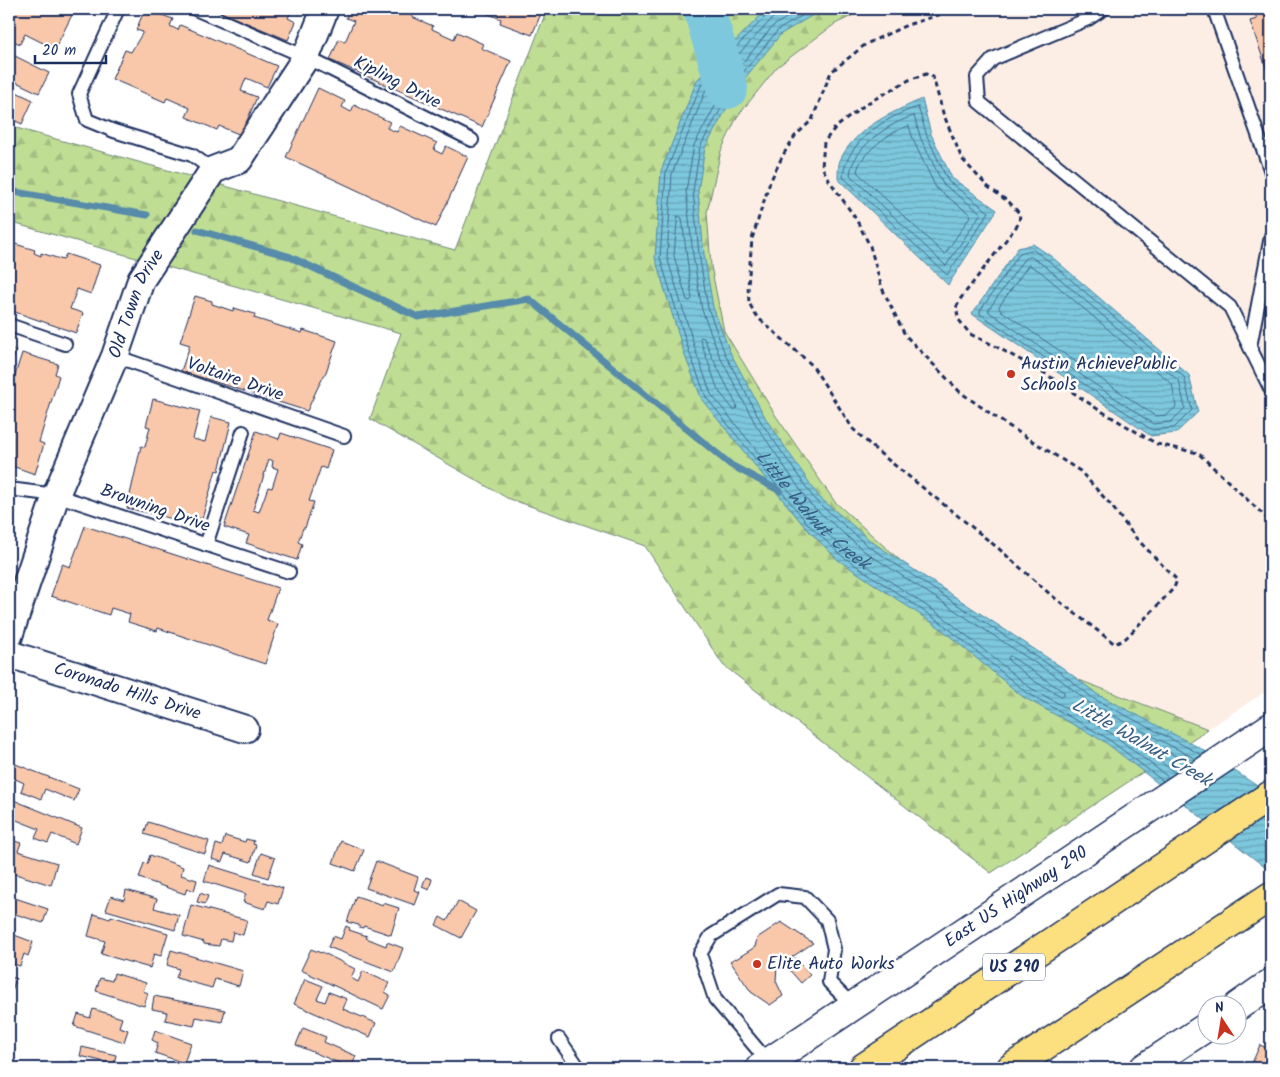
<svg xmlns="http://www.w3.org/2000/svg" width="1280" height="1077" font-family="Kalam,sans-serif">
  <defs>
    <pattern id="forest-firs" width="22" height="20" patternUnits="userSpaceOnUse" patternTransform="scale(1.25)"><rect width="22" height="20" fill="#c0dd94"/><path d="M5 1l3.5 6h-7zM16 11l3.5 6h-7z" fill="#a4be82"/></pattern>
    <pattern id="water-rules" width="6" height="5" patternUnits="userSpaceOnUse" patternTransform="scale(1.25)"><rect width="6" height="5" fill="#7dc8dd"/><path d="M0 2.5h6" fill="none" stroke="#66a3b6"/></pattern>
  </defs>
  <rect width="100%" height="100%" fill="#fff"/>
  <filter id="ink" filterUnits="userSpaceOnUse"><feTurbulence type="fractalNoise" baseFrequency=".02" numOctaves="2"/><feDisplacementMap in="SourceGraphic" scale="10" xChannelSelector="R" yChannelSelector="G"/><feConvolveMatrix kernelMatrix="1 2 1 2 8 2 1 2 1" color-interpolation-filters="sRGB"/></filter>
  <g filter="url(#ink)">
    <path fill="#fdeee5" d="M866 9H1271V688L1208 729 1066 675 922 580 835 502 776 416 724 331 711 266 707 211 721 151 737 117 777 67 835 24Z"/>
    <path fill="url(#forest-firs)" stroke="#6e8679" d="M547 9H866L835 24 777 67 737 117 721 151 707 212 711 266 724 331 776 416 835 502 922 580 1066 675 1208 729 991 873 723 665 645 546 507 498 370 419 401 333 9 222V126L455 250Z"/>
    <g fill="url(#water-rules)" stroke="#568baa">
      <path d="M767 9H823L781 34 740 84 705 148 698 191 704 254 713 307 730 352 766 419 819 497 872 542 1063 668 1097 694 1200 748 1271 795V872L1105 742 1023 697 940 628 838 560 804 526 702 400 685 356 655 258 661 171 697 80Z"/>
      <path d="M922 99 931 134 952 178 997 210 948 285 838 179C838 174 838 166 840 160 856 127 891 113 922 99Z"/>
      <path d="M1033 244 1052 257 1189 375 1198 412 1176 433 1151 436 972 314 1018 248Z"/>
    </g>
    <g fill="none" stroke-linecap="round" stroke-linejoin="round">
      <g stroke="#426c91" stroke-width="1">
        <path d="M769 9 768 14 702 83 666 172 660 258 690 354 706 397 807 523 842 556 943 624 1026 692 1107 738 1163 781"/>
        <path id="s1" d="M776 9 773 18 707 87 672 174 667 257 696 352 711 394 812 519 845 551 946 619 1029 687 1111 733 1168 777"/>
        <path d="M801 9 773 26 731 77 694 145 686 191 693 255 702 310 720 357 756 425 810 504 864 551 1057 677 1091 704 1196 759"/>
        <path d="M813 9 778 30 736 81 700 147 693 191 699 254 708 308 725 354 761 422 815 500 868 546 1060 672 1094 699 1202 755"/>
        <path d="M918 107 927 136 948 181 989 212 947 275 843 177C846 142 886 116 918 107Z"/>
        <path d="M914 116 921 139 943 184 981 213 946 266 850 175C852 148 890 122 914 116Z"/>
        <path d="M909 126 914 142 936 188 971 215 945 254 943 253 857 172C859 154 892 130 909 126Z"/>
        <path d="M678 216 682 218 692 299 690 301 687 300 674 256Z"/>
        <path d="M1033 250 1049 261 1184 377 1192 410 1174 428 1152 430 980 314V311L1020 253Z"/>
        <path d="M1031 257 1045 266 1179 381 1185 408 1171 422 1153 424 989 312V309L1024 259Z"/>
        <path d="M1029 265 1041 272 1172 384 1176 407 1167 415 1155 416 1000 310 999 307Z"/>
        <path d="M701 337 704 338 713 359 737 406 736 409H733L718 390 700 339Z"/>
        <path d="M1010 656 1064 692V695L1061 696 1034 681 1009 661 1008 658Z"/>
        <path d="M1175 773 1130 738V735L1133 734 1189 763"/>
      </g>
      <g stroke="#568baa" stroke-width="7">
        <path d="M9 191 147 215"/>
        <path d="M197 230 288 256 418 317 529 299 731 465 780 491"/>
      </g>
      <path stroke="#7dc8dd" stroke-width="42" d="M704 9 727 88"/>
    </g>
    <g fill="#f9c7a9" stroke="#1b2f5e" fill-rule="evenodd">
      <path d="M9 9H75L55 49 25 34 20 44 9 39Z"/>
      <path d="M145 9 173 19 170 26 178 30 180 25 277 66 267 87 246 78 241 91 257 97 241 135 219 126 217 130 186 117 190 108 167 98 165 102 112 79 125 50 131 52 143 32 136 30Z"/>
      <path d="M213 9H292L288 18 296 22 288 40Z"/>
      <path d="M350 9H408L415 12 412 17 433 26 432 29 454 39 457 32 483 44 481 48 511 61 482 127 330 60 339 39 345 42 354 21 346 18Z"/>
      <path d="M482 9H543L532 35 500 23 501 19 481 11Z"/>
      <path d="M1253 9H1271V82L1250 21 1257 19Z"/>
      <path d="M9 53 49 73 39 93 16 82 12 90 33 100 22 124 9 118Z"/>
      <path d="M318 88 345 101 342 107 351 112 354 105 390 122 387 128 397 132 400 126 437 143 434 150 442 154 446 146 468 157 436 227 286 157Z"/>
      <path d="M9 238 13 240 12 243 35 250 34 253 41 256V253L63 260 66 254 100 265 91 294 77 289 70 309 83 313 76 333 9 310Z"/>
      <path d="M195 296 212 301V304L233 311 234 308 255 314 254 318 302 333 303 330 337 341 326 372 317 389 307 411 181 371 190 345 180 342Z"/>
      <path d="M9 348 16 350 9 372Z"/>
      <path d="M22 353 58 364 55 374 59 376 39 442 44 444 35 474 9 465V394Z"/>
      <path d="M153 399 200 411 193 439 205 442 211 417 231 422 219 471 216 470 202 519 181 514 180 519 173 518V519L127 508 141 446 145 447 150 427 146 426Z"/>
      <path d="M256 431 279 439 281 433 332 450 326 469 321 467 309 501 314 502 305 528H303L298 542 302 544 297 560 246 543 249 535 224 527ZM269 459 273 461 272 467 278 469 272 488 268 487 259 512 253 510Z"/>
      <path d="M85 526 278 588 267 620 278 624 265 664 158 628 157 631 128 622 130 614 111 608 109 615 51 596 62 564 70 567Z"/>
      <path d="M13 763 79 789 74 801 45 789 41 799 21 791 24 783 9 776Z"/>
      <path d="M11 799 82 828 76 844 52 834 48 843 35 838 39 829 9 817V805Z"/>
      <path d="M148 822 209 841 205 854 144 834Z"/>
      <path d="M225 836 245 842 246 839 254 841 253 844 256 845 251 862 225 854 222 862 212 859 216 844 222 846Z"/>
      <path d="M11 840 21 843 18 851 57 863 51 885 9 872V846Z"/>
      <path d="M341 841 364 850 355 871 333 863Z"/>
      <path d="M261 853 275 858 268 878 254 873Z"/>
      <path d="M150 855 183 867 181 875 197 880 194 891 187 888 185 894 139 878 144 863 147 864Z"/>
      <path d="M376 861 418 877 414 890 420 892 415 905 366 888Z"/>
      <path d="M209 865 283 888 278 904 268 901 265 909 243 902 246 894 204 881Z"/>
      <path d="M426 877 432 879 429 890 422 887Z"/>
      <path d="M126 890 157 899 154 908 179 915 175 930 106 910 111 896 124 900Z"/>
      <path d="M200 893 208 896 205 904 197 902Z"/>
      <path d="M9 896 48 909 43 923 9 912Z"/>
      <path d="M356 896 383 905V903L399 908 391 935 364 926 363 928 359 927V925L347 922Z"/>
      <path d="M458 901 476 911 461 938 436 925 440 917 447 921Z"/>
      <path d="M191 905 247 920 243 935 233 932 231 941 221 939 219 946 204 944V942L183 936Z"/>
      <path d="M94 914 110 919 111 916 168 933 161 956 154 954 150 968 101 954 105 941 88 936Z"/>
      <path d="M781 922 813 943 777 967 776 981 783 996 770 1005 751 992 730 961 735 958 736 959 755 947 757 938Z"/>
      <path d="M346 926 350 928 349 930 367 936 366 938 386 946 387 942 403 948 394 972 328 947 333 936 341 939Z"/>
      <path d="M9 933 33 942 28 956 24 954 20 966 9 963Z"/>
      <path d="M311 949 321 953 322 952 355 969 351 978 358 982 363 971 389 983 385 992 390 995 383 1009 301 970Z"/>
      <path d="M171 950 243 971 239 986 215 979 212 988 176 978 179 969 167 965Z"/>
      <path d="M795 958 810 975 801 983 786 966Z"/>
      <path d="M114 973 146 983 143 991 148 993 144 1006 96 991 100 978 112 981Z"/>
      <path d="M9 976 16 979 9 999Z"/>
      <path d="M305 979 323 986 317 999 325 1002 329 992 347 999 343 1009 376 1023 370 1037 294 1004Z"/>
      <path d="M154 996 225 1010 222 1022 196 1017 194 1026 165 1020 167 1012 152 1009Z"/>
      <path d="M93 1009 122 1018 119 1027 128 1030 124 1042 74 1026 78 1014 90 1018Z"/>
      <path d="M303 1028 326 1037 324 1042 356 1056 351 1068 296 1045Z"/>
      <path d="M155 1030 191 1043 184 1063 155 1053 158 1043 152 1040Z"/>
      <path d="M1260 1045 1271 1050V1068H1253L1255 1064 1252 1063Z"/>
      <path d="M82 1047 116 1055 114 1064 80 1056Z"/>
      <path d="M523 1060 528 1068H512Z"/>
      <path d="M70 1061 85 1066 90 1068H68Z"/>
      <path d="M291 1061 299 1064 297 1068H288Z"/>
      <path d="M123 1062 131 1064 132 1063 154 1068H121Z"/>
    </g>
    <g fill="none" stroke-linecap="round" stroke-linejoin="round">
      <g stroke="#1b2f5e" stroke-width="16">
        <g id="lane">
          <path d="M118 9 79 94 87 120 114 131 192 155 213 170"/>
          <path d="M195 9 306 57 472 140"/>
          <path d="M1103 9 1088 19 993 59 977 77 979 102 1230 307 1271 390"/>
          <path d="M1214 9 1271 172"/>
          <path d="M9 325 65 344"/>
          <path d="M1250 347 1271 236"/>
          <path d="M115 356 344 436"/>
          <path d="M9 489 56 495 289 572"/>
          <path d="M206 545 243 432"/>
          <path d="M559 1039 579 1068"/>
          <path d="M769 1063 715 999 700 954 711 936 778 894 805 897 827 920 834 949 829 982 853 1006"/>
        </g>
      </g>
      <g stroke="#1b2f5e" stroke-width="30">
        <g id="street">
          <path id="s2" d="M9 636 56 495 115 356 141 280 213 170 239 160 306 57 325 9"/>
          <path id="s3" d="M9 654 245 729"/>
        </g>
      </g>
      <g stroke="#1b2f5e" stroke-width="31">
        <g id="secondary">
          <path d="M1238 1006 1271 983"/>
          <path id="s4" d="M760 1068 1271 727"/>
          <path d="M1144 1068 1208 1026"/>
        </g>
      </g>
      <g stroke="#1b2f5e" stroke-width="31">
        <g id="highway">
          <path d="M863 1068 1271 795"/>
          <path d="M1011 1068 1271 896"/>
        </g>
      </g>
      <path stroke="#1b2f5e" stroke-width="3" stroke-dasharray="5 4" stroke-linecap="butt" d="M957 9 907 25 866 44 831 72 812 120 795 136 783 155 770 182 752 239 748 286 749 303 757 317 812 365 853 429 877 451 998 548 1051 595 1115 644 1126 638 1174 588 1177 580 1136 538 1110 504 1080 471 1004 423 960 392 905 335 882 288 870 246 856 219 829 180 822 167 824 142 835 128 866 104 909 80 926 74 933 77 943 113 962 159 987 186 1010 203 1020 214 1019 223 961 298 956 308 959 320 970 334 995 346 1046 374 1096 408 1157 444 1198 453 1271 522"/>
      <use href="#lane" stroke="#fff" stroke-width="12"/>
      <use href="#street" stroke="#fff" stroke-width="26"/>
      <use href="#secondary" stroke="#fff" stroke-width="28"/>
      <use href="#highway" stroke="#fce080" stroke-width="28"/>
    </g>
  </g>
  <g fill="#c8321e" stroke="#fff" stroke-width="2">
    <circle cx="1011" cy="374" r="5"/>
    <circle cx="757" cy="964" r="5"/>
  </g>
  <g text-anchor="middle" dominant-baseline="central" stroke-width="5" stroke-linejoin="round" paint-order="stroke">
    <rect fill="#fff" stroke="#5f6d8e" stroke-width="1" x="983" y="953.5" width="62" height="27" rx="4"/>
    <g font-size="16" font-weight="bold" fill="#1b2f5e">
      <text x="1014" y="967">US 290</text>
    </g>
    <g font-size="18" fill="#1b2f5e" stroke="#fff">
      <text transform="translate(397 83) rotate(27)">Kipling Drive</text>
      <text stroke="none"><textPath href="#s2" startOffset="356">Old Town Drive</textPath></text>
      <text transform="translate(235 380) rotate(19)">Voltaire Drive</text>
      <text transform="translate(155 509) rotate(19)">Browning Drive</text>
      <text stroke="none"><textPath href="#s3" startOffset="124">Coronado Hills Drive</textPath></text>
      <text stroke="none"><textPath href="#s4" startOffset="308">East US Highway 290</textPath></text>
    </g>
    <g font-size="18" fill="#1b2f5e" stroke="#fff" text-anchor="start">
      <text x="1021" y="364">Austin AchievePublic<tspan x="1021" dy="21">Schools</tspan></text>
      <text x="767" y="964">Elite Auto Works</text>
    </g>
    <g font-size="19" font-style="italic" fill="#385d84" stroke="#fff">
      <text stroke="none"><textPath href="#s1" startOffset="581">Little Walnut Creek</textPath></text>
      <text transform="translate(1141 743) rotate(30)">Little Walnut Creek</text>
    </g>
  </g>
  <rect width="1280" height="1077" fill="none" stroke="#fff" stroke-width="30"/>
  <rect x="15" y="15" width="1250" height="1047" fill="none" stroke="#1b2f5e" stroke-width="2" filter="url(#ink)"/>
  <g transform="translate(1222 1020) rotate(348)"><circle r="24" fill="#ffffff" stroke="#a4acbf"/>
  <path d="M0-4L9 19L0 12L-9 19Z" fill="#c8321e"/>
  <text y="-8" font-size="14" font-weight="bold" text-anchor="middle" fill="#1b2f5e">N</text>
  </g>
  <path d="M35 55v8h71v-8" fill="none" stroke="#1b2f5e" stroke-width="2.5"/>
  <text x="42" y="55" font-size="15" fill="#1b2f5e" stroke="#ffffff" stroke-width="4" paint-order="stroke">20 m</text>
</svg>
